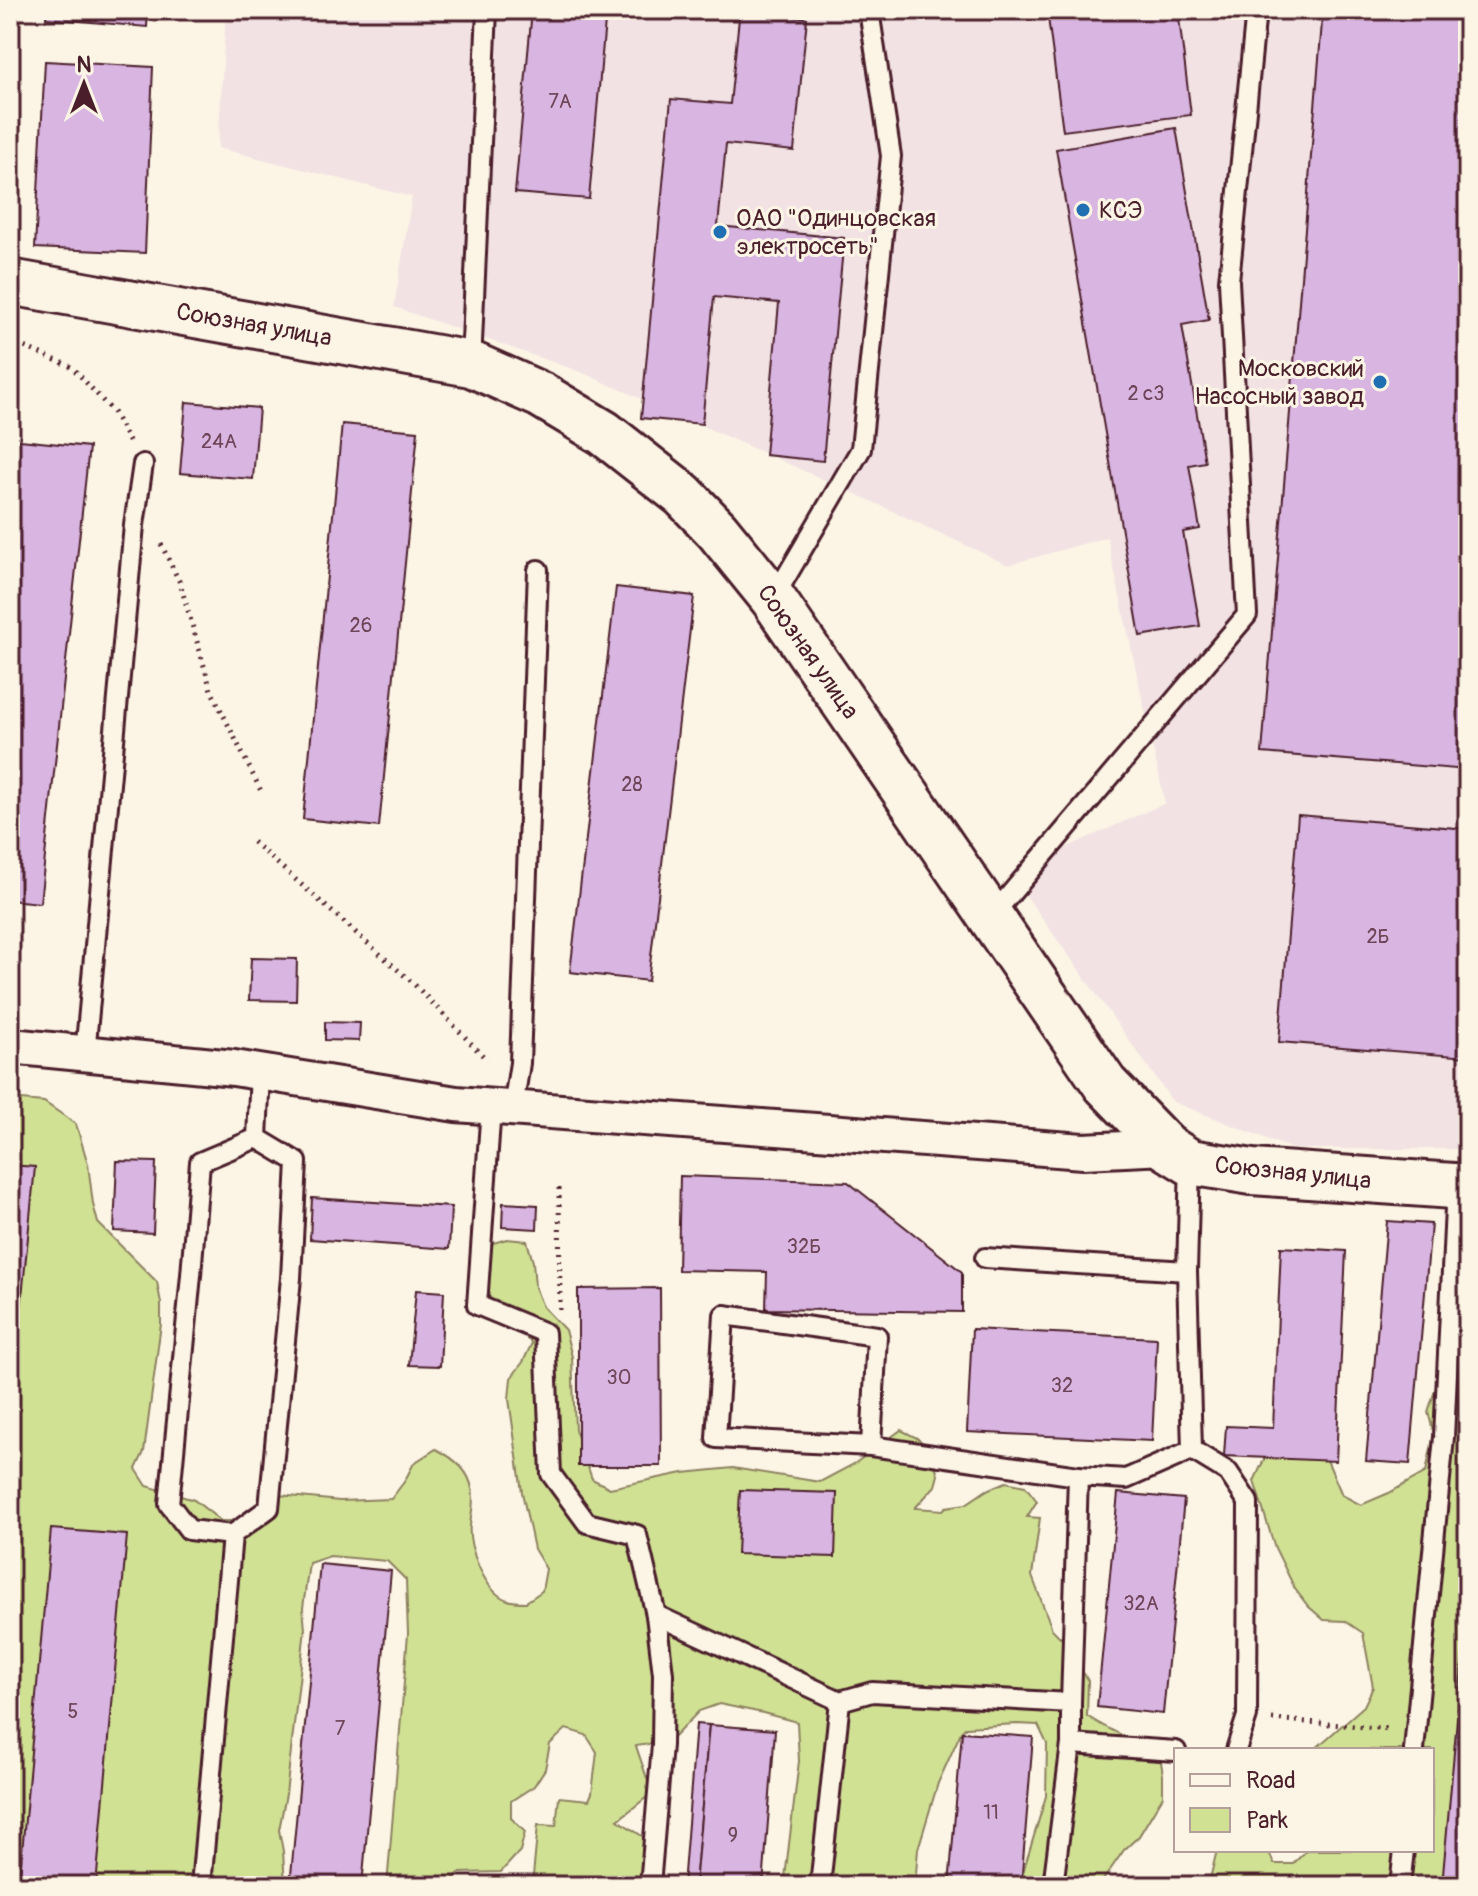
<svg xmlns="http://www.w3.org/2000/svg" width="1478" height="1896" font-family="Pangolin,sans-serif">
  <rect width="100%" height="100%" fill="#fcf5e5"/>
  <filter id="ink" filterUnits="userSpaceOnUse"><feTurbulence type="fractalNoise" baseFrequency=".0125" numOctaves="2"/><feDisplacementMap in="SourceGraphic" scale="16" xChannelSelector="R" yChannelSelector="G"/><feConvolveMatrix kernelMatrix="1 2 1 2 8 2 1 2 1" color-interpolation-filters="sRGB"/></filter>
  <g filter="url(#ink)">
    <path fill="#f2e2e4" d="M226 10H1468V1149H1293L1173 1102 1010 873 1165 803 1107 537 1008 565 856 494 581 372 394 307 412 197 218 148Z"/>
    <g fill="#d0e194" stroke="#8d8060" stroke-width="2">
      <path d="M10 1099 44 1102 76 1124 88 1164 93 1204 98 1223 157 1282 161 1303V1324L144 1452 136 1469 147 1486 194 1500 221 1521H248L279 1495 340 1501 391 1499 404 1482 414 1463 436 1449C452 1457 469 1470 472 1489 475 1502 471 1513 470 1526 467 1547 486 1594 508 1600 513 1602 521 1602 526 1602L542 1591 546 1569 534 1549 522 1492 509 1399 511 1378 523 1362 532 1343 515 1326 499 1314 488 1294 486 1245 507 1239 527 1241 533 1262 535 1287 543 1307 565 1330 572 1357 575 1429 592 1479 610 1488 683 1473 733 1468 820 1482 854 1464 901 1430 919 1439 932 1455 938 1475 935 1486 915 1508 943 1510 946 1507 966 1504 987 1490 1006 1482 1025 1486 1037 1501 1027 1517 1040 1518 1032 1576 1052 1629 1068 1645 1088 1681 1087 1716C1110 1732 1137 1740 1160 1755L1163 1775V1796L1139 1836 1124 1850 1099 1886H1022L1021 1879 1046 1796 1047 1744 1038 1725 1017 1724 966 1727 961 1732 938 1783 918 1849 915 1886H784L799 1761 797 1722 763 1713 719 1704 699 1711 670 1741 636 1746 652 1793 618 1820 651 1842 646 1886H532L538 1825 556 1826 559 1797 589 1800 592 1793 597 1752 586 1735 566 1729 550 1744 545 1769 534 1786 511 1801V1818L525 1832 520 1851 501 1872 459 1873 447 1886H387L408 1634 406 1580 387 1561 330 1556 309 1563 303 1608 305 1629 286 1794 279 1830 283 1851 285 1886H10Z"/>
      <path d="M1468 1263V1886H1214L1210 1879 1217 1850H1268L1274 1864H1293L1307 1850H1432V1750H1314L1364 1706 1373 1687 1363 1633 1345 1621 1324 1620 1308 1606 1295 1589 1275 1548 1254 1481 1282 1421 1324 1453 1342 1495 1361 1505 1389 1493 1426 1472 1434 1434 1428 1412 1443 1365 1462 1320Z"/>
    </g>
    <g fill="#d9b6e1" stroke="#4a1f2b" stroke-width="2">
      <path d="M47 10H148L147 27 46 18Z"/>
      <path d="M532 10H606L589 199 515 193Z"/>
      <path d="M711 10H781V16L807 18 794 151 726 144 718 226 844 238 823 461 765 455 779 303 714 297 702 424 641 418 671 99 730 104 739 18 710 16Z"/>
      <path d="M1047 10H1178L1191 115 1063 131Z"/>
      <path d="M1323 10H1468V770L1262 753Z"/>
      <path d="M45 61 153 67 145 253 35 248Z"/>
      <path d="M1176 128 1209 320 1182 325 1205 462 1189 465 1200 529 1183 532 1200 626 1140 636 1056 149Z"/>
      <path d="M186 402 259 408 253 479 180 473Z"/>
      <path d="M342 424 418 431 379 827 303 819Z"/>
      <path d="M10 439 89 447 40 903 10 900Z"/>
      <path d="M616 587 694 596 648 981 570 972Z"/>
      <path d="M1298 815 1468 829V1057L1279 1042Z"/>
      <path d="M251 958 297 959 296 1001 249 1000Z"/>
      <path d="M325 1022 360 1023 359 1041 325 1040Z"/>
      <path d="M117 1161 156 1162 153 1233 114 1231Z"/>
      <path d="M10 1165 35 1167 10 1417Z"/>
      <path d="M680 1176 848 1182 962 1272V1312L766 1309 767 1272 678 1270Z"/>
      <path d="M312 1198 451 1207 449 1249 310 1239Z"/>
      <path d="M503 1203 538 1205 537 1229 502 1227Z"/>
      <path d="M1387 1221 1431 1224 1410 1464 1366 1461Z"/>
      <path d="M1281 1247 1346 1251 1336 1461 1224 1456 1226 1426 1273 1428Z"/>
      <path d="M660 1288 661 1466H578V1289Z"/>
      <path d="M416 1290 444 1292 440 1366 409 1365Z"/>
      <path d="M972 1329 1157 1338 1152 1441 967 1432Z"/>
      <path d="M740 1490 837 1493 835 1557 737 1554Z"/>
      <path d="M1118 1493 1184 1499 1163 1714 1097 1707Z"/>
      <path d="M51 1529 127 1535 96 1886H19Z"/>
      <path d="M320 1564 391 1571 362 1886H290Z"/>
      <path d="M1468 1597V1886H1442Z"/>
      <path d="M696 1724 709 1725 695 1886H683Z"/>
      <path d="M709 1725 775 1730 763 1886H695Z"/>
      <path d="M962 1732 1033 1737 1021 1886H949Z"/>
    </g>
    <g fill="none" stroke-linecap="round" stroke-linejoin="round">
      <g stroke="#4a1f2b" stroke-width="24">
        <g id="service">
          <path d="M471 364 487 10"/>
          <path d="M773 599 861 449 891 156 869 10"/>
          <path d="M991 917 1247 615 1229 281 1256 10"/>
          <path d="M85 1054 134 525 143 464"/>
          <path d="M491 1107 477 1305 545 1333 551 1474 587 1523 637 1535 656 1615 840 1701 872 1692 1071 1703 1078 1476 1126 1479 1192 1450 1187 1271 1190 1162"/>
          <path d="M513 1108 520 1063 538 570"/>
          <path d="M257 1138 297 1162 291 1278 269 1508 232 1535 189 1530 169 1504 191 1275 200 1162 257 1138 260 1072"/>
          <path d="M985 1258 1187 1271"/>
          <path d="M871 1446 716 1438 724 1315 877 1336 871 1446 1078 1476"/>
          <path d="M1192 1450 1228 1472 1248 1502 1247 1716 1236 1750"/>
          <path d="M1071 1744 1176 1751"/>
          <path d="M1414 1750 1444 1437 1456 1187"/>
          <path d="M201 1886 232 1535"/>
          <path d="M650 1886 662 1745 663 1674 656 1615"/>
          <path d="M820 1886 840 1701"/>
          <path d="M1053 1886 1071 1744V1703"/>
          <path d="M1400 1886 1404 1850"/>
        </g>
      </g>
      <g stroke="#4a1f2b" stroke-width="40">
        <path id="minor" d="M10 1046 234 1068 456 1104 1083 1151 1166 1147"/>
      </g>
      <g stroke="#4a1f2b" stroke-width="50">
        <path id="tertiary" d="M10 282 471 364 541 395 604 433 683 495 717 530 773 599 1105 1084 1166 1147 1190 1162 1252 1172 1468 1187"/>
      </g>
      <g stroke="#4a1f2b" stroke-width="5" stroke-dasharray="2 6" stroke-linecap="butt">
        <path d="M10 341 72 367 113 412 130 443"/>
        <path d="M161 544 180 583 211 690 261 791"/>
        <path d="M253 842 414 984 487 1060"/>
        <path d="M559 1188 560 1311"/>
        <path d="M1272 1719 1389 1729"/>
      </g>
      <use href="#service" stroke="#fcf5e5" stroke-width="18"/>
      <use href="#minor" stroke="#fcf5e5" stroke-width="34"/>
      <use href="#tertiary" stroke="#fcf5e5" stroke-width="44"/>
    </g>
  </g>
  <g fill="#1f6fb2" stroke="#fcf5e5" stroke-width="3">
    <circle cx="1083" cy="210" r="8"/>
    <circle cx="720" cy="232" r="8"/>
    <circle cx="1380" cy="382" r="8"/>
  </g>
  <g text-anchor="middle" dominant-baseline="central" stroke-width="6" stroke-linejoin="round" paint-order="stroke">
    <g font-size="20" fill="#6e4558">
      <text x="560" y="101">7А</text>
      <text x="1146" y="393">2 с3</text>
      <text x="219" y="441">24А</text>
      <text x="361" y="625">26</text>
      <text x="632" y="784">28</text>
      <text x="1378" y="936">2Б</text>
      <text x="804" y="1246">32Б</text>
      <text x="619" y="1377">30</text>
      <text x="1062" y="1385">32</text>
      <text x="1141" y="1603">32А</text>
      <text x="73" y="1711">5</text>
      <text x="340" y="1728">7</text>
      <text x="991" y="1812">11</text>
      <text x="733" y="1835">9</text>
    </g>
    <g font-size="24" fill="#4a1f2b" stroke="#fcf5e5" text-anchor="start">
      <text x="1099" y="210">КСЭ</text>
      <text x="736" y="218">ОАО "Одинцовская<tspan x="736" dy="28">электросеть"</tspan></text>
      <text x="1364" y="368" text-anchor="end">Московский<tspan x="1364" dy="28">Насосный завод</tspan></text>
    </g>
    <g font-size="24" fill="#4a1f2b" stroke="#fcf5e5">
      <text transform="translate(254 325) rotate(10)">Союзная улица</text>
      <text transform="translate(808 652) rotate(55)">Союзная улица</text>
      <text transform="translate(1293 1173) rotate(6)">Союзная улица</text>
    </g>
  </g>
  <rect width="1478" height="1896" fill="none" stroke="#fcf5e5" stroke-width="40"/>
  <rect x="20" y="20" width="1438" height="1856" fill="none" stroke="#4a1f2b" stroke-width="3" filter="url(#ink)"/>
  <rect x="1174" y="1748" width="260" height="104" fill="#fcf5e5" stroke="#b59f9b" stroke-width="2"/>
  <rect x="1190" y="1774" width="40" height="12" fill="#fcf5e5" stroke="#b59f9b" stroke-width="2"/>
  <text x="1246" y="1788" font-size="24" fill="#4a1f2b">Road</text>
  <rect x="1190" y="1808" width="40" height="24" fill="#d0e194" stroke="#b59f9b" stroke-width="2"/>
  <text x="1246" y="1828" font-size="24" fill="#4a1f2b">Park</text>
  <g transform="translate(84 84)" stroke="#fcf5e5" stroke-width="6" paint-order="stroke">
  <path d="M0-6L14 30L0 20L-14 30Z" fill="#4a1f2b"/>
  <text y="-12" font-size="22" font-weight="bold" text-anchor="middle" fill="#4a1f2b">N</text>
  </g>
</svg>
